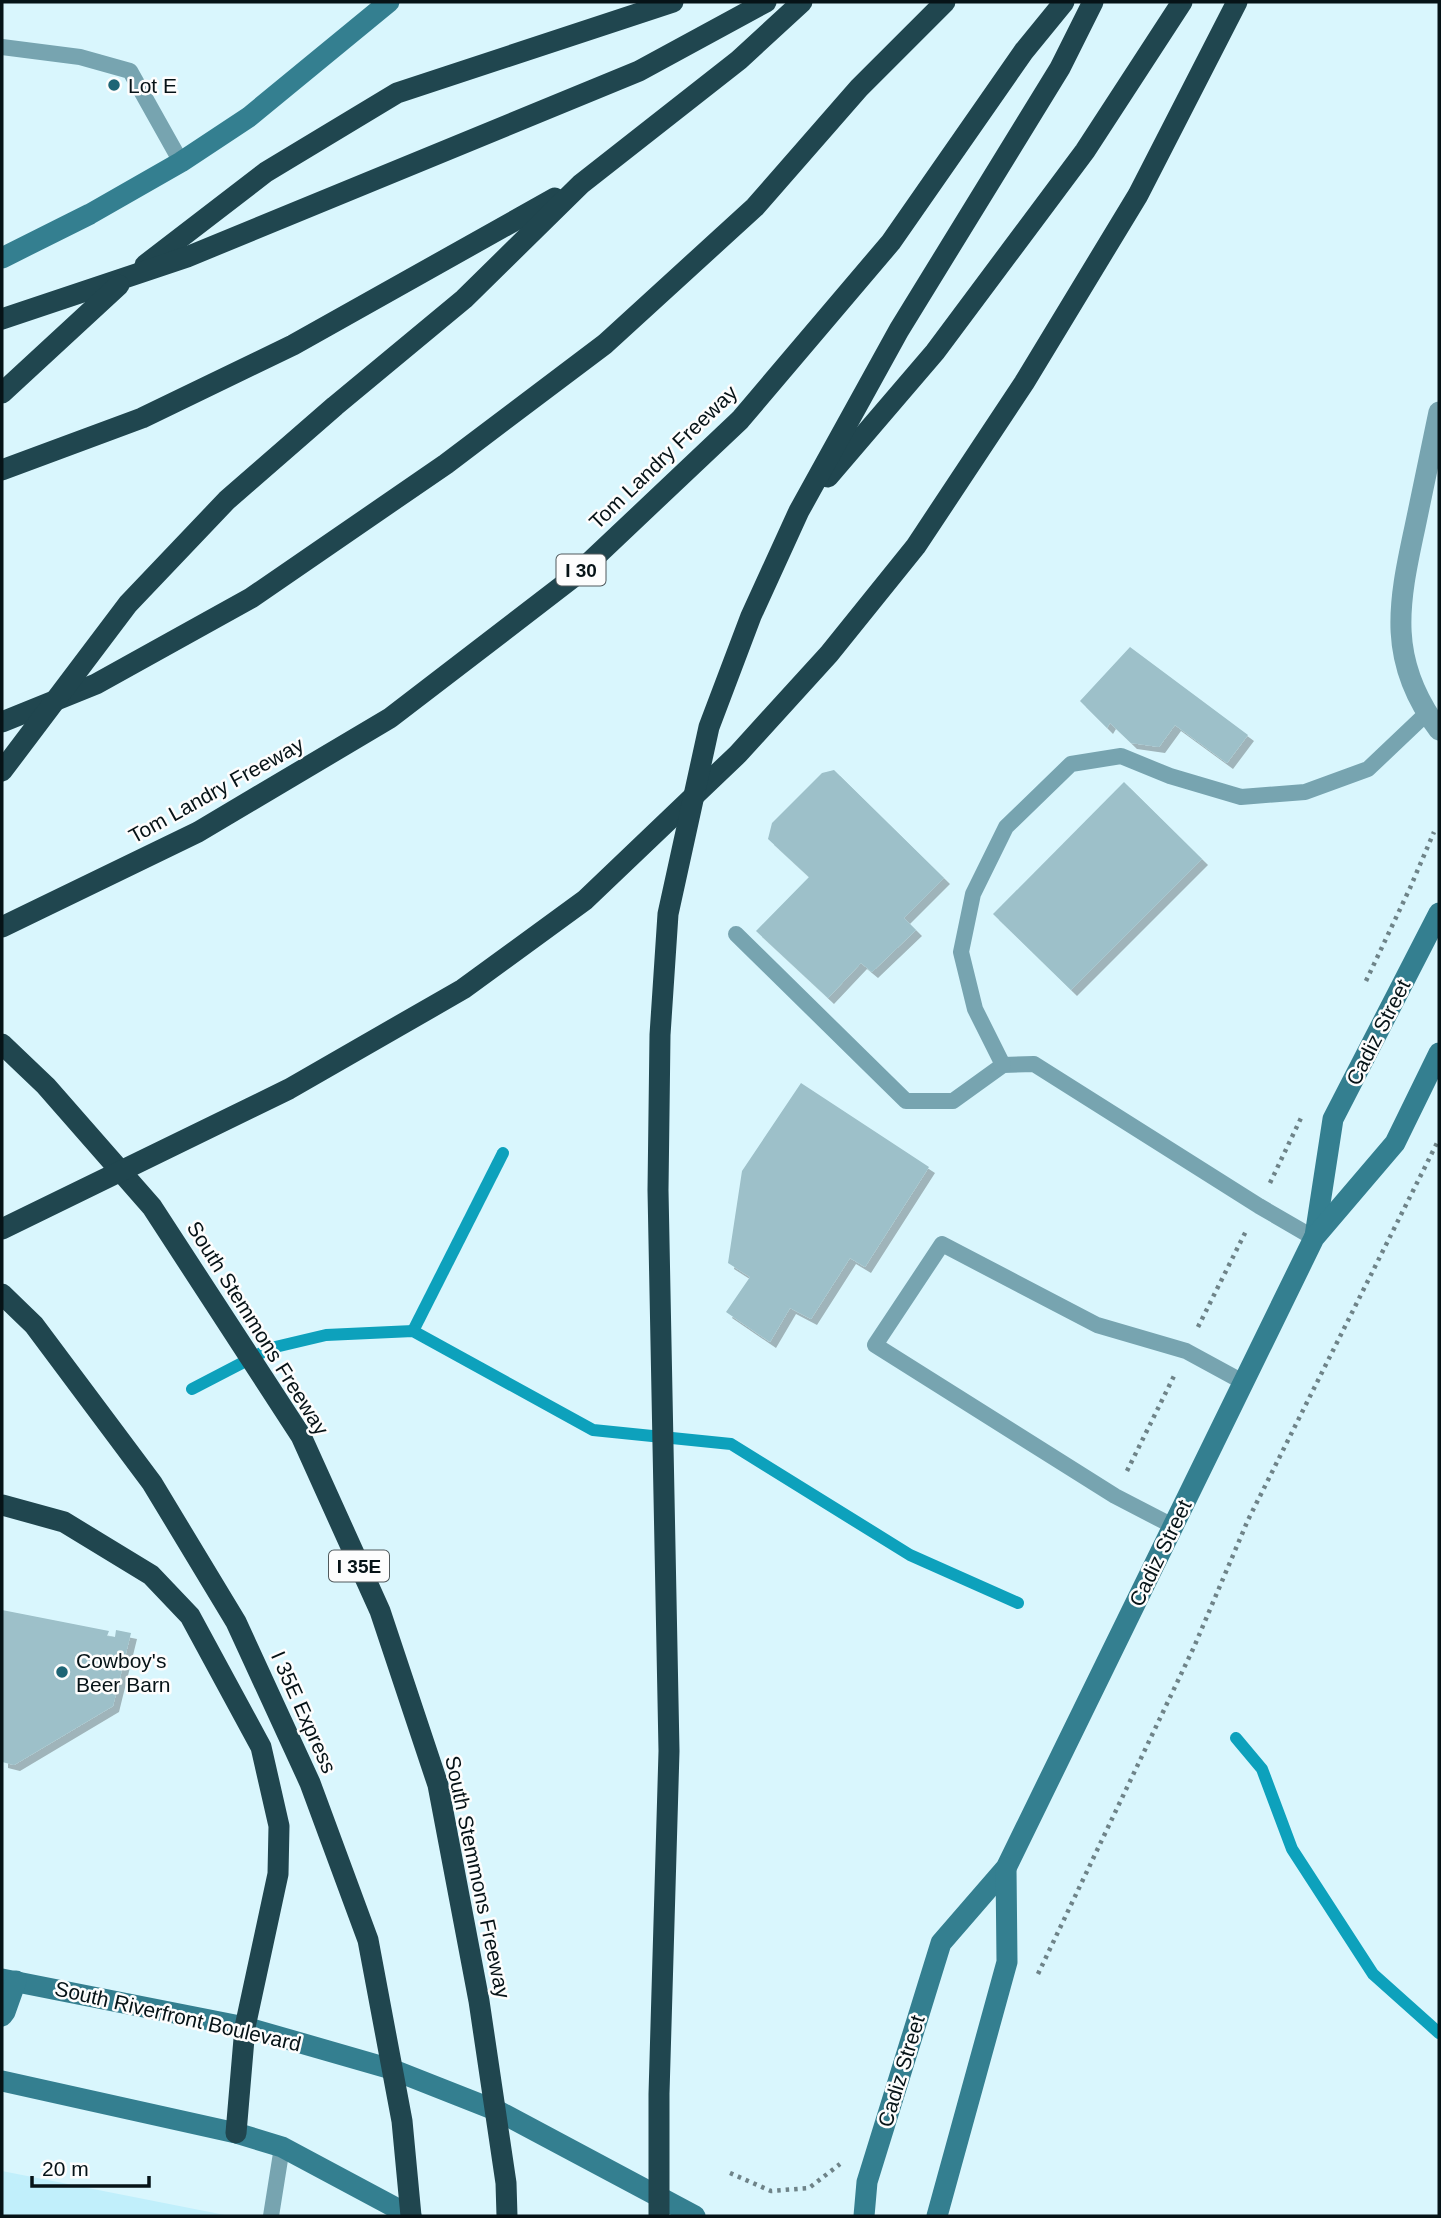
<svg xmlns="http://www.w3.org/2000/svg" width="1441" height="2218" font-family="Helvetica,sans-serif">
  <defs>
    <filter id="shadow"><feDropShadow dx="6" dy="6" stdDeviation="0" flood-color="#0004"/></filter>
  </defs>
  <rect width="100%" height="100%" fill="#d9f6fd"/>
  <path fill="#c1effb" d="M2 2171 230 2216H2Z"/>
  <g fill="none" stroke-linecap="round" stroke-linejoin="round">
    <g stroke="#0da1bc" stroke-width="12">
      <path d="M413 1331 503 1153"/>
      <path d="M192 1389 271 1348 326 1335 413 1331 593 1430 731 1444 910 1555 1018 1603"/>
      <path d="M1236 1738 1262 1769 1292 1849 1373 1974 1439 2033"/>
    </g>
  </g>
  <g fill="#9dc0c9" filter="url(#shadow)">
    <path d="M1130 647 1248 735 1227 763 1175 725 1159 747 1131 743 1110 723 1107 728 1080 701Z"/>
    <path d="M834 770 944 878 904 918 916 930 872 972 861 963 828 998 756 931 809 877 768 839 772 823 822 773Z"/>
    <path d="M1124 782 1202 859 1071 990 993 914Z"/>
    <path d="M801 1083 929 1167 865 1267 850 1258 811 1319 790 1308 770 1342 726 1312 750 1277 728 1263 742 1171Z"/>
    <path d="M2 1610 109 1631 107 1636 115 1637 116 1630 131 1633 113 1706 14 1765 2 1762Z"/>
  </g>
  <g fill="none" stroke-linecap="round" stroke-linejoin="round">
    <g stroke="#6e8388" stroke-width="4.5" stroke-dasharray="3.5 5" stroke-linecap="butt">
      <path d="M1366 981 1410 888 1434 832"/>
      <path d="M1270 1183 1301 1118"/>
      <path d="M1198 1327 1246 1231"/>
      <path d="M1127 1471 1174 1376"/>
      <path d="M1038 1974 1194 1647 1248 1520 1439 1139"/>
      <path d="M730 2173 771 2191 809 2188 840 2164"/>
    </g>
    <g stroke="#77a4b0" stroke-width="16">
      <path d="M2 47 80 57 130 71 181 162"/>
      <path d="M736 934 906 1101H953L1003 1065 1034 1064 1259 1206 1314 1238"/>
      <path d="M1003 1065 975 1009 961 952 973 894 1006 827 1071 764 1121 756 1170 776 1241 797 1305 792 1368 769 1427 713"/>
      <path d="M1173 1526 1115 1496 875 1345 942 1244 1097 1325 1186 1351 1243 1382"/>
      <path d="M271 2216 282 2147"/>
    </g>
    <path stroke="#77a4b0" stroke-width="21" d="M1439 412C1431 450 1423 488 1415 527 1398 605 1387 661 1439 730"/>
    <g stroke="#347f90" stroke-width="21">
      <path d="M2 258 90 214 181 162 249 117 389 2"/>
      <path d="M1315 1236 1333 1119 1439 913"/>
      <path d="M2 1979 245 2027 391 2069 500 2112 695 2216"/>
      <path d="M2 2016 5 2012 16 1981"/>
      <path d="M2 2081 236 2133 282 2147 411 2216"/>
      <path d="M864 2216 867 2182 941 1943 1006 1868 1314 1238 1395 1143 1439 1053"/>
      <path d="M937 2216 1007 1962 1006 1868"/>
    </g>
    <g stroke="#20464f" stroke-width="21">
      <path d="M145 265 266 172 397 93 673 2"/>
      <path d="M2 319 187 257 639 71 766 2"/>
      <path d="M2 393 119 285"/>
      <path d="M2 470 142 418 293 345 555 198"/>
      <path d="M828 477 935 352 1085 151 1182 2"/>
      <path d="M2 722 96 684 251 598 446 464 605 344 755 207 859 88 945 2"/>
      <path d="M2 771 128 604 227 500 335 406 464 299 581 184 739 60 802 2"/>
      <path d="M2 927 198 832 390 718 575 576 740 420 891 242 1024 51 1064 2"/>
      <path d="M2 1044 46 1086 152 1207 301 1436 380 1611 438 1785 479 2001 506 2183 507 2216"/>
      <path d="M2 1229 289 1089 463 989 585 900 738 754 829 654 916 546 1024 383 1138 195 1237 2"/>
      <path d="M2 1294 34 1325 152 1483 236 1622 310 1783 368 1940 402 2121 411 2216"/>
      <path d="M2 1505 64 1522 151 1575 190 1616 261 1747 279 1826 278 1874 245 2027 236 2133"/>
      <path d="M659 2216V2094L669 1751 658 1190 660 1035 668 914 709 727 751 616 799 511 899 330 1060 68 1093 2"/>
    </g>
  </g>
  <g fill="#1e6575" stroke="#fdfdfd" stroke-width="2.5">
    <circle cx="114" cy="85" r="7"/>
    <circle cx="62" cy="1672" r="7"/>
  </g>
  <g text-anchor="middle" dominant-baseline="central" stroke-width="5" stroke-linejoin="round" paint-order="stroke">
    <g fill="#fdfdfd" stroke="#50595c" stroke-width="2">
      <rect x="556.5" y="554.5" width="49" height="31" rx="5"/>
      <rect x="329" y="1550.5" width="60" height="31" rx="5"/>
    </g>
    <g font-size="19" font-weight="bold" fill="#061317">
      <text x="581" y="570">I 30</text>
      <text x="359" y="1566">I 35E</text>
    </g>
    <g font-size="21" fill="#061317" stroke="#fdfdfd" text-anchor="start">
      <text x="128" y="85">Lot E</text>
      <text x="76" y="1660">Cowboy's<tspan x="76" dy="24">Beer Barn</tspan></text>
    </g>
    <g font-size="21" fill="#061317" stroke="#fdfdfd">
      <text transform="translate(663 457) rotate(-44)">Tom Landry Freeway</text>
      <text transform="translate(216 790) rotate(-29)">Tom Landry Freeway</text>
      <text transform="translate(1378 1032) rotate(-63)">Cadiz Street</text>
      <text transform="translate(258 1328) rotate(58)">South Stemmons Freeway</text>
      <text transform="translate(1160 1553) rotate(-64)">Cadiz Street</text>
      <text transform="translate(304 1712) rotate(66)">I 35E Express</text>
      <text transform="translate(478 1877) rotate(78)">South Stemmons Freeway</text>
      <text transform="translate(178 2016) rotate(13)">South Riverfront Boulevard</text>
      <text transform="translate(901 2071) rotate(-73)">Cadiz Street</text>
    </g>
  </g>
  <rect width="1441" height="2218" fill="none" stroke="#061317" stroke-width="7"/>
  <path d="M32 2176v10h117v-10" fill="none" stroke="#061317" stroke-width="3.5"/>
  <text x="42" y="2176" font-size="21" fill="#061317" stroke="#fdfdfd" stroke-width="5" paint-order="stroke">20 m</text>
</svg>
